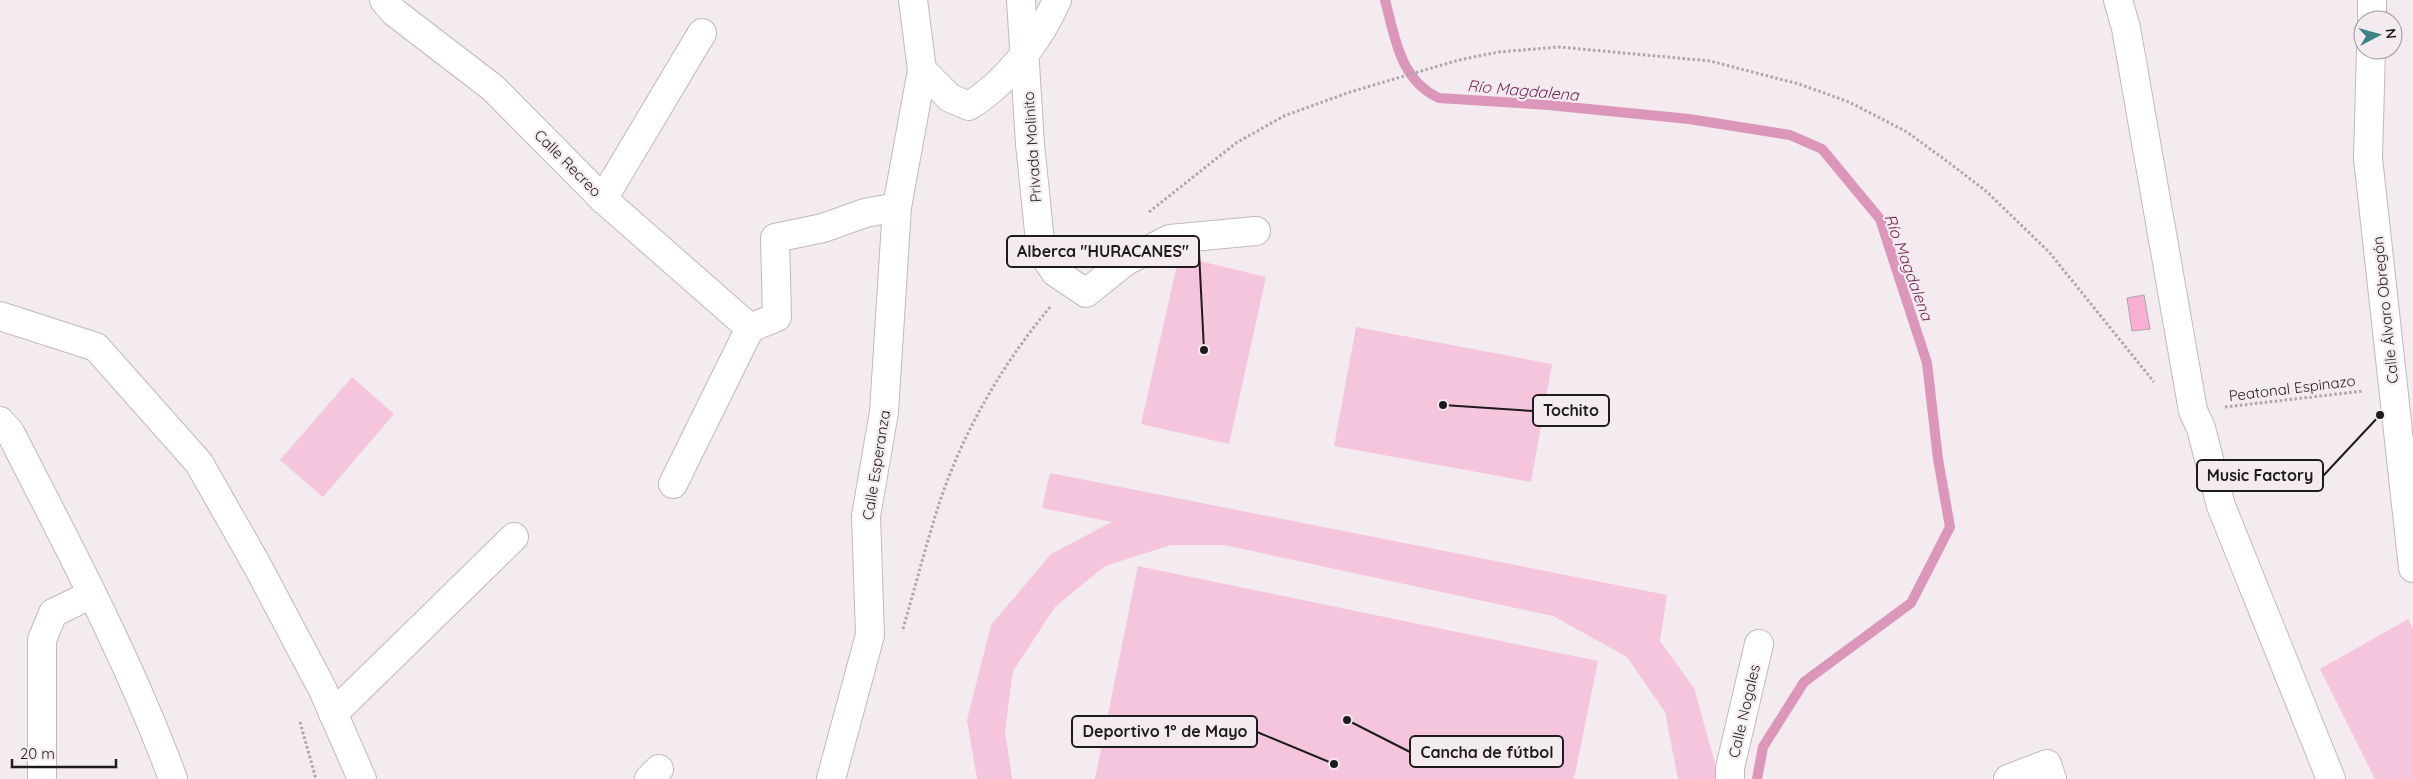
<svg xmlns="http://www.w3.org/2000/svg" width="2413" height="779" font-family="Quicksand,sans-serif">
  <rect width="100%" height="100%" fill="#f3ebef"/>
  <g fill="#f4c5dc">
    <path d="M1179 256 1266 277 1229 444 1141 424Z"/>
    <path d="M1356 327 1552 364 1531 482 1334 446Z"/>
    <path d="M352 377 394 414 323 497 280 460Z"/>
    <path d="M1050 473 1667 595 1660 641 1694 688 1716 767 1715 779H1678L1665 712 1627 657 1553 616 1224 545H1171L1105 566 1055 607 1013 671 1005 731 1012 779H977L967 720 991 625 1051 554 1112 522 1042 508Z"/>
    <path d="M1138 566 1598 661 1574 779H1095Z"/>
    <path d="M2408 619 2413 629V779H2375L2320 669Z"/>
  </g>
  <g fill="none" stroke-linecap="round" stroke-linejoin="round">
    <path stroke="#db96b9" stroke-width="10" d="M1385 0C1395 38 1400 80 1439 98L1548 105 1689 119 1790 135 1822 149 1880 219 1927 363 1938 459 1950 527 1911 603 1804 682 1763 747 1757 779"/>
  </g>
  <path fill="#f7b0d4" stroke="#aca4a7" d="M2144 295 2150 329 2132 331 2127 298Z"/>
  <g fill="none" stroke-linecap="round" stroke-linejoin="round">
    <g stroke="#c1b9bd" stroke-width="30">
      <g id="minor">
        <path d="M384 0 394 12 493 88 603 199 750 328"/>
        <path d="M1021 0 1030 144 1041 251 1055 272 1086 293 1126 261 1170 239 1256 231"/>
        <path d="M2118 0 2126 28 2193 411 2201 428 2221 506 2331 779"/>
        <path d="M2372 20V0"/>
        <path d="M2371 50 2368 158 2413 568"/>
        <path d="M922 70 950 98 969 106C1007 82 1039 41 1057 0"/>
        <path d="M603 199 702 33"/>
        <path d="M0 316 96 347 199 463 258 567 323 690 362 779"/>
        <path d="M0 421 10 432C68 546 129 659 173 779"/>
        <path d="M673 484 750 328 777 317 775 238 823 228 865 213 897 207"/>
        <path d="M333 714 514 537"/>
        <path d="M42 779V640L53 613 92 594"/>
        <path d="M649 779 659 769"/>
        <path d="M831 779 870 635 866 516 884 412 897 207 922 70 913 0"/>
        <path d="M1730 779V768L1759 644"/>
        <path d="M2008 779 2047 764 2052 779"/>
      </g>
    </g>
    <g stroke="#ada6aa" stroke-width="3" stroke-dasharray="2.5 2.5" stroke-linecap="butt">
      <path d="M1149 212 1236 143 1284 116 1350 92 1459 60 1499 52 1559 47 1710 61 1799 84 1849 102 1907 132 1948 162 1986 191 2049 252 2154 382"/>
      <path d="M2225 407 2363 391"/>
      <path d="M903 629C915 587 926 545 939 504 963 432 1002 364 1051 306"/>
      <path d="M300 722 316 779"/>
    </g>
    <use href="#minor" stroke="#fff" stroke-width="28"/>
  </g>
  <g text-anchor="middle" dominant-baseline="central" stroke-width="4.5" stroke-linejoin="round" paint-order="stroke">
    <g font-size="15" fill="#1e1b1d" stroke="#f3ebef">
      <text transform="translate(1032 147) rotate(-94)">Privada Molinito</text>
      <text transform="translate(568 163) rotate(45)">Calle Recreo</text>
      <text transform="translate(2385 310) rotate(-96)">Calle Álvaro Obregón</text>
      <text transform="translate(2292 388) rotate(-7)">Peatonal Espinazo</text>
      <text transform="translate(876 465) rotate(-81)">Calle Esperanza</text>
      <text transform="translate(1744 711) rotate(-77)">Calle Nogales</text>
    </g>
    <g font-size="16" font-style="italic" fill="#782857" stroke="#f3ebef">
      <text transform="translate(1523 90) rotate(5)">Río Magdalena</text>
      <text transform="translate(1909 267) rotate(70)">Río Magdalena</text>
    </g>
  </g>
  <path fill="none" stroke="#1e1b1d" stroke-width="2" d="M1204 350L1199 252M1443 405L1533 411M2380 415L2323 476M1334 764L1257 732M1347 720L1410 752"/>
  <g fill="#1e1b1d" stroke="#f3ebef" stroke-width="2">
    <circle cx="1204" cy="350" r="5"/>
    <circle cx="1443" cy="405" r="5"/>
    <circle cx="2380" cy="415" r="5"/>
    <circle cx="1334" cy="764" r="5"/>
    <circle cx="1347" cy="720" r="5"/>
  </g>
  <g fill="#f3ebef" stroke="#1e1b1d" stroke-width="2">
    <rect x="1007" y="236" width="192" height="31" rx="5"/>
    <rect x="1533" y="395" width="76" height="31" rx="5"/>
    <rect x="2197" y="460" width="126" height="31" rx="5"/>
    <rect x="1072" y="716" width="185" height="31" rx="5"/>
    <rect x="1410" y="736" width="153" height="31" rx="5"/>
  </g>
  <g font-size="16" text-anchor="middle" font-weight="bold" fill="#1e1b1d">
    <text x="1103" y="257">Alberca "HURACANES"</text>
    <text x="1571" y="416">Tochito</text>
    <text x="2260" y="481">Music Factory</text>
    <text x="1165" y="737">Deportivo 1° de Mayo</text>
    <text x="1487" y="758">Cancha de fútbol</text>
  </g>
  <g transform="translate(2378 35) rotate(84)"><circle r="24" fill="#f3ebef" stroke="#9e989b"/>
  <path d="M0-4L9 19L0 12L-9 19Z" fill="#3a8284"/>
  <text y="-8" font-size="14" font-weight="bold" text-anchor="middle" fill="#1e1b1d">N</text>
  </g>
  <path d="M12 759v8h104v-8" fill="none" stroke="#1e1b1d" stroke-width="2.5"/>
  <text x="20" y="759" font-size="15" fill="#1e1b1d" stroke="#f3ebef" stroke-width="4" paint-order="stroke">20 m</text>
</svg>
